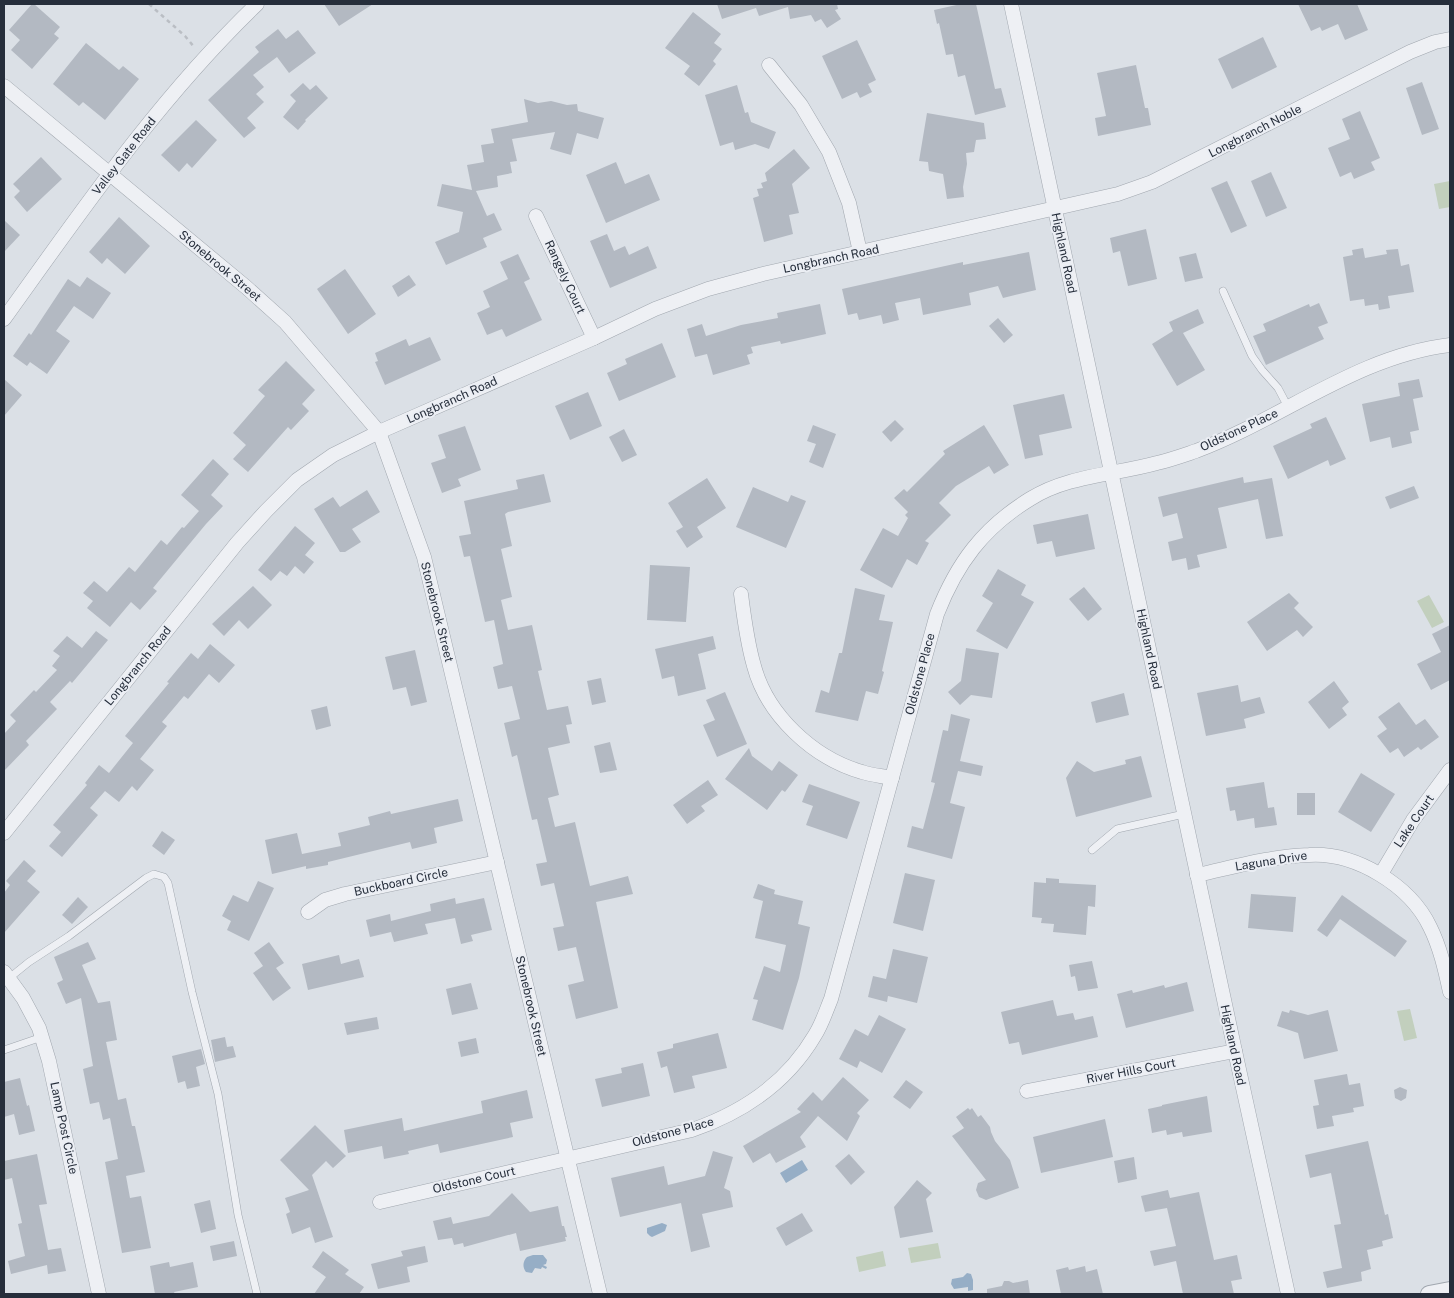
<svg xmlns="http://www.w3.org/2000/svg" width="1454" height="1298" font-family="'Public Sans',sans-serif">
  <rect width="100%" height="100%" fill="#dbe0e6"/>
  <g fill="#c2cfbd">
    <path d="M1450 181V207L1439 209 1434 184Z"/>
    <path d="M1429 595 1444 622 1432 628 1417 601Z"/>
    <path d="M1410 1009 1417 1038 1404 1041 1397 1011Z"/>
    <path d="M938 1243 941 1258 911 1263 908 1248Z"/>
    <path d="M883 1251 886 1266 859 1272 856 1257Z"/>
  </g>
  <g fill="#96aec6">
    <path d="M802 1160 808 1170 786 1183 780 1173Z"/>
    <path d="M662 1223 667 1225 665 1231 652 1237 650 1236 647 1233V1228Z"/>
    <path d="M533 1255H543L547 1260 546 1264 543 1265 547 1267 546 1269 542 1267 541 1269 535 1268 532 1273 526 1272C522 1267 523 1261 527 1257Z"/>
    <path d="M967 1273 971 1274 973 1280V1290L968 1291V1287L954 1289 951 1284 952 1279 963 1277Z"/>
  </g>
  <g fill="#b3b9c2">
    <path d="M32 4H34L60 27 54 34 59 38 32 69 11 50 20 40 9 30Z"/>
    <path d="M324 4H373L339 26Z"/>
    <path d="M717 4H837L838 9 835 10 841 19 827 28 821 19 815 22 811 15 790 19 788 7 759 16 756 8 722 19Z"/>
    <path d="M961 4H976L995 89 1001 88 1006 107 975 115 965 75 958 77 953 54 946 55 939 23 937 24 934 10Z"/>
    <path d="M1298 4H1357L1368 30 1345 40 1338 24 1322 31 1320 27 1311 31Z"/>
    <path d="M693 12 721 34 714 43 722 49 713 61 716 64 699 86 684 74 690 66 665 48Z"/>
    <path d="M278 29 286 39 298 30 316 53 289 73 277 57 253 75 264 87 256 94 264 102 247 118 256 128 244 138 208 100 259 52 255 47Z"/>
    <path d="M1263 37 1277 67 1232 89 1218 59Z"/>
    <path d="M857 40 876 80 868 84 872 92 860 98 857 92 842 99 822 56Z"/>
    <path d="M86 43 119 70 123 66 139 79 105 120 83 102 79 106 53 84Z"/>
    <path d="M1136 65 1145 108H1148L1151 125 1098 136 1095 118 1106 116 1097 73Z"/>
    <path d="M1422 82 1439 129 1422 135 1406 88Z"/>
    <path d="M303 83 310 90 316 85 328 98 305 120 306 121 298 130 283 117 296 101 290 95Z"/>
    <path d="M737 85 745 113 748 112 751 122 776 132 769 149 755 144 735 150 733 142 720 146 705 95Z"/>
    <path d="M524 99 538 103 551 101 567 105 577 104 578 111 604 118 598 139 577 133 571 155 550 149 555 132 512 139 517 161 510 162 512 173 497 176 498 187 476 191 487 216 494 213 502 230 483 238 487 247 446 265 435 242 459 232 463 212 437 206 442 184 472 190 467 165 484 162 481 145 494 143 491 129 528 122Z"/>
    <path d="M1360 111 1380 158 1371 162 1375 170 1354 179 1351 172 1340 177 1328 148 1350 139 1342 119Z"/>
    <path d="M927 113 984 123 986 139 976 140 974 152 966 153 967 164 963 187 964 197 947 199 943 174 929 171 928 162 919 161Z"/>
    <path d="M196 120 217 140 192 168 187 163 179 172 161 155Z"/>
    <path d="M794 149 810 168 792 184 799 213 789 215 793 234 764 242 753 198 759 196 757 189 763 188 761 183 767 181 765 173Z"/>
    <path d="M41 157 62 179 27 212 14 197 20 191 13 184Z"/>
    <path d="M616 162 625 184 649 174 660 200 606 223 586 175Z"/>
    <path d="M1271 172 1287 208 1266 217 1251 181Z"/>
    <path d="M1227 181 1247 226 1231 233 1211 188Z"/>
    <path d="M119 217 150 246 125 274 107 258 102 264 89 252Z"/>
    <path d="M4 220 20 235 4 252Z"/>
    <path d="M1146 229 1157 279 1128 286 1120 251 1113 253 1110 238Z"/>
    <path d="M607 234 614 251 625 246 629 255 648 246 657 268 610 288 590 241Z"/>
    <path d="M1363 248 1365 258 1387 254 1386 250 1398 249 1401 266 1409 264 1414 292 1388 296 1390 308 1379 310 1378 304 1365 306 1364 299 1350 301 1343 257 1353 255 1352 250Z"/>
    <path d="M1029 252 1036 290 1003 298 998 286 969 293 971 305 923 315 920 298 895 303 899 320 883 324 881 315 859 320 857 313 848 315 842 289 963 262V265Z"/>
    <path d="M1196 253 1203 278 1185 282 1179 257Z"/>
    <path d="M518 254 530 279 524 282 542 320 506 337 502 329 487 335 477 313 490 307 483 291 508 279 500 262Z"/>
    <path d="M345 269 376 314 348 334 317 289Z"/>
    <path d="M409 275 416 285 398 297 392 286Z"/>
    <path d="M87 277 111 293 93 319 74 306 56 331 70 341 47 374 30 362 27 366 13 356 29 333 31 335 68 279 80 287Z"/>
    <path d="M1319 303 1328 323 1318 327 1324 339 1266 365 1253 336 1266 331 1263 324 1309 304 1310 307Z"/>
    <path d="M820 304 826 334 781 344 780 341 751 347 753 353 747 355 750 364 713 375 707 354 695 357 687 329 702 324 706 336 741 325 778 318 777 313Z"/>
    <path d="M1198 309 1204 323 1183 333 1205 370 1177 386 1152 344 1173 331 1169 322Z"/>
    <path d="M998 318 1013 335 1004 343 989 326Z"/>
    <path d="M430 337 441 360 385 385 375 362 378 361 375 353 406 339 409 346Z"/>
    <path d="M662 343 676 377 619 401 607 373 627 364 625 359Z"/>
    <path d="M286 361 315 390 302 404 309 411 291 430 288 427 248 472 233 459 246 445 233 433 265 396 258 390Z"/>
    <path d="M4 379 22 395 4 416Z"/>
    <path d="M1419 379 1423 397 1413 399 1419 430 1410 432 1412 443 1392 448 1390 437 1370 442 1362 404 1400 396 1398 383Z"/>
    <path d="M588 392 602 426 570 440 555 406Z"/>
    <path d="M1064 394 1072 428 1039 435 1043 455 1025 459 1013 405Z"/>
    <path d="M1326 417 1346 459 1330 466 1328 460 1288 479 1273 446 1312 428 1310 424Z"/>
    <path d="M895 420 904 429 891 442 882 432Z"/>
    <path d="M813 425 836 434 823 468 809 462 816 444 807 441Z"/>
    <path d="M984 425 1009 465 994 474 989 466 956 486 939 503 951 515 925 541 929 543 917 565 907 559 892 588 860 570 883 528 898 536 908 518 905 515 908 512 894 498 904 489 907 492 945 454 943 451Z"/>
    <path d="M465 426 481 470 458 479 461 486 442 493 431 463 446 458 438 435Z"/>
    <path d="M624 429 637 455 622 462 609 437Z"/>
    <path d="M213 459 229 474 211 495 223 506 206 524 153 588 157 591 140 610 131 602 110 627 87 608 93 601 83 593 94 581 107 592 129 567 135 572 161 540 167 545 182 527 184 528 199 511 181 495Z"/>
    <path d="M544 474 551 502 508 512 505 514 512 546 501 549 512 597 501 600 508 630 532 625 542 670 538 671 547 710 568 706 572 724 566 725 570 743 548 748 559 795 548 798 555 827 575 822 590 886 628 876 633 894 596 902 618 1008 576 1019 568 985 584 981 576 947 558 951 553 928 564 926 554 883 541 886 536 864 547 862 537 819 532 820 517 755 512 757 504 723 520 719 512 686 498 689 493 667 503 664 494 620 485 622 470 556 464 557 459 536 471 534 464 501 518 489 516 480Z"/>
    <path d="M1243 477 1244 483 1272 478 1283 536 1266 539 1258 499 1218 508 1227 548 1197 555 1200 567 1188 570 1186 558 1172 561 1168 542 1183 538 1177 513 1163 517 1158 497Z"/>
    <path d="M707 478 726 508 697 527 703 537 687 548 676 531 683 527 668 503Z"/>
    <path d="M1414 486 1419 498 1390 509 1385 497Z"/>
    <path d="M753 487 788 502 791 495 806 501 786 548 736 527Z"/>
    <path d="M367 490 380 512 352 529 361 542 345 552H340L314 509 333 497 340 507Z"/>
    <path d="M1088 514 1095 549 1056 557 1052 541 1037 544 1033 525Z"/>
    <path d="M295 526 315 543 305 555 314 562 304 574 295 566 287 576 280 571 271 581 258 570Z"/>
    <path d="M650 565 690 567 686 622 647 620Z"/>
    <path d="M998 569 1026 585 1021 595 1034 602 1007 649 976 631 993 603 982 596Z"/>
    <path d="M253 586 272 605 248 629 239 620 224 636 212 624Z"/>
    <path d="M1084 587 1102 609 1088 621 1069 599Z"/>
    <path d="M855 588 885 595 879 620 893 622 882 671 884 672 878 694 866 691 858 721 815 712 821 690 829 693 839 653H842Z"/>
    <path d="M1289 593 1299 603 1294 608 1313 627 1303 637 1297 630 1267 651 1247 622Z"/>
    <path d="M1450 625V680L1431 690 1417 664 1441 652 1432 634Z"/>
    <path d="M96 631 108 640 72 683 70 681 50 702 57 709 26 741 29 745 4 771V734L16 721 10 715 34 690 36 692 57 670 52 666 60 656 53 651 67 636 82 648Z"/>
    <path d="M713 636 716 649 698 654 706 689 678 696 674 676 662 679 655 649Z"/>
    <path d="M210 644 235 665 219 683 209 674 188 699 184 696 162 722 167 726 140 759 154 770 137 791 132 786 119 802 105 791 90 808 98 815 62 857 49 846 61 832 53 825 87 785 85 783 99 765 109 773 133 743 125 736 169 683 167 682 191 653 198 659Z"/>
    <path d="M966 648 999 653 992 698 971 695 960 705 948 692 961 681Z"/>
    <path d="M415 650 427 702 411 706 406 687 393 690 385 657Z"/>
    <path d="M601 678 606 702 592 705 587 681Z"/>
    <path d="M1334 681 1349 702 1342 708 1347 715 1329 729 1308 702Z"/>
    <path d="M1238 685 1241 702 1260 697 1265 713 1244 719 1246 728 1206 736 1197 693Z"/>
    <path d="M725 692 747 744 717 757 703 725 715 720 706 700Z"/>
    <path d="M1124 693 1129 715 1096 723 1091 702Z"/>
    <path d="M1399 702 1416 725 1425 719 1439 737 1421 750 1418 747 1404 757 1398 748 1390 753 1377 736 1387 729 1378 717Z"/>
    <path d="M327 706 331 726 316 730 311 710Z"/>
    <path d="M951 714 970 719 960 761 983 766 981 776 958 771 950 803 965 807 952 859 907 847 912 826 923 829 935 783 931 782 943 730 948 731Z"/>
    <path d="M610 742 617 770 600 773 594 746Z"/>
    <path d="M749 748 752 756 772 771 779 761 798 775 785 792 782 790 767 810 725 779Z"/>
    <path d="M1141 756 1152 797 1076 817 1066 778 1077 761 1094 772 1126 764 1125 760Z"/>
    <path d="M1361 773 1395 794 1371 832 1338 812Z"/>
    <path d="M708 780 718 795 701 806 705 811 687 824 673 805Z"/>
    <path d="M1264 782 1268 808 1274 807 1277 825 1255 828 1254 818 1237 821 1235 810 1230 811 1226 788Z"/>
    <path d="M809 784 860 802 847 839 806 825 813 806 802 802Z"/>
    <rect x="1297" y="793" width="18" height="22"/>
    <path d="M458 799 463 821 434 828 437 843 412 849 410 842 328 862V865L306 869V866L272 874 265 840 297 833 302 854 341 846 338 833 370 825 368 817 390 811 391 814Z"/>
    <path d="M162 831 175 840 164 855 152 846Z"/>
    <path d="M24 860 36 871 27 881 40 892 4 933V893L10 885 6 881Z"/>
    <path d="M905 873 935 880 923 931 893 923Z"/>
    <path d="M1046 878 1059 879V883L1096 885 1095 907 1088 906 1086 935 1053 932 1054 924 1041 923 1042 918 1032 917 1034 882 1046 883Z"/>
    <path d="M258 881 274 888 249 941 227 930 231 921 222 916 233 895 248 902Z"/>
    <path d="M758 884 775 890 774 894 803 901 798 924 810 927 799 978 783 1030 752 1020 758 1000 753 999 764 966 780 972 786 945 755 938 763 901 753 898Z"/>
    <path d="M1251 894 1296 897 1293 932 1248 928Z"/>
    <path d="M1342 895 1407 941 1395 957 1340 919 1327 937 1317 930Z"/>
    <path d="M78 897 88 907 72 924 62 915Z"/>
    <path d="M455 898 456 904 484 898 492 930 471 935 473 941 461 944 455 918 425 924 428 934 394 942 391 932 370 937 366 920 390 914 391 921 431 911 430 904Z"/>
    <path d="M88 942 96 959 82 965 98 1003 110 1001 117 1040 106 1042 118 1100 126 1098 132 1126H135L145 1172 126 1176 130 1198 141 1196 151 1248 122 1253 105 1162 118 1159 110 1118 103 1120 99 1102 90 1104 83 1069 93 1066 81 998 66 1004 57 983 63 980 54 957Z"/>
    <path d="M269 942 284 963 276 968 291 988 273 1001 253 973 263 966 254 953Z"/>
    <path d="M893 949 928 957 917 1003 888 996 887 1002 868 997 873 976 886 979Z"/>
    <path d="M339 955 341 964 359 959 364 977 308 990 302 964Z"/>
    <path d="M1092 961 1098 988 1078 991 1075 976 1071 977 1069 965Z"/>
    <path d="M1187 982 1194 1011 1126 1028 1117 994 1132 990 1133 993 1164 985 1165 988Z"/>
    <path d="M471 983 478 1009 452 1015 446 989Z"/>
    <path d="M1053 1000 1057 1016 1073 1013 1075 1020 1093 1016 1098 1037 1022 1055 1019 1042 1009 1044 1001 1012Z"/>
    <path d="M1290 1010 1308 1015 1328 1010 1338 1051 1304 1059 1298 1033 1277 1026 1282 1011 1289 1013Z"/>
    <path d="M879 1015 906 1029 882 1073 860 1061 857 1068 839 1059 855 1029 868 1036Z"/>
    <path d="M377 1017 379 1029 347 1035 344 1023Z"/>
    <path d="M718 1033 727 1068 692 1076 695 1088 674 1093 667 1066 661 1068 657 1052 673 1048V1044Z"/>
    <path d="M225 1037 227 1047 233 1046 236 1057 215 1062 211 1040Z"/>
    <path d="M476 1038 479 1053 461 1057 458 1042Z"/>
    <path d="M201 1049 205 1064 196 1067 200 1086 187 1089 185 1081 178 1083 172 1056Z"/>
    <path d="M643 1063 650 1096 602 1107 595 1079 622 1073 621 1068Z"/>
    <path d="M1347 1074 1349 1085 1360 1083 1364 1106 1353 1108 1354 1112 1332 1116 1334 1126 1317 1129 1313 1106 1319 1105 1314 1080Z"/>
    <path d="M843 1077 869 1100 857 1113 860 1116 847 1141 818 1116 800 1137 806 1147 776 1163 770 1153 753 1163 743 1146 801 1112 797 1109 813 1092 822 1101Z"/>
    <path d="M20 1078 27 1106 29 1105 35 1131 19 1135 14 1114 4 1117V1082Z"/>
    <path d="M906 1080 923 1092 910 1109 893 1097Z"/>
    <path d="M1400 1087 1407 1090 1406 1098 1401 1101 1395 1098 1394 1090Z"/>
    <path d="M527 1090 533 1118 510 1123 513 1137 440 1153 438 1144 408 1151 409 1154 384 1159 382 1146 348 1153 344 1130 402 1118 404 1131 483 1113 481 1101Z"/>
    <path d="M1207 1096 1212 1132 1183 1137 1182 1132 1167 1135 1166 1130 1152 1133 1148 1109 1162 1106V1105Z"/>
    <path d="M968 1108 970 1110 972 1108 978 1117 981 1115 990 1127 991 1132 995 1141 1010 1160 1019 1188 986 1200 979 1197 976 1190 978 1183 986 1180 952 1136 964 1128 956 1117Z"/>
    <path d="M1105 1119 1113 1157 1041 1173 1033 1137Z"/>
    <path d="M315 1125 346 1156 333 1168 326 1161 312 1175 333 1237 315 1243 310 1227 292 1234 286 1214 290 1212 285 1198 309 1190 280 1160Z"/>
    <path d="M1368 1141 1385 1215 1388 1214 1393 1238 1382 1241 1383 1246 1367 1250 1371 1269 1361 1272 1362 1281 1327 1288 1323 1272 1342 1268 1334 1225 1341 1224 1331 1173 1310 1178 1305 1155Z"/>
    <path d="M713 1151 733 1157 724 1188 730 1191 733 1207 702 1214 710 1247 691 1252 681 1203 620 1217 611 1178 664 1166 668 1185 705 1176Z"/>
    <path d="M37 1154 47 1204 39 1205 48 1250 61 1248 66 1271 48 1274 47 1265 11 1274 8 1261 25 1256 18 1224 22 1223 12 1178 4 1180V1161Z"/>
    <path d="M849 1154 865 1172 851 1185 835 1166Z"/>
    <path d="M1134 1157 1137 1179 1118 1183 1114 1161Z"/>
    <path d="M917 1180 932 1193 926 1199 933 1232 900 1238 894 1207Z"/>
    <path d="M1168 1190 1170 1198 1199 1192 1214 1260 1237 1255 1242 1279 1231 1281 1234 1294H1183L1176 1261 1154 1266 1150 1251 1176 1246 1167 1208 1145 1212 1141 1196Z"/>
    <path d="M512 1193 530 1212 558 1206 562 1226H564L567 1237H565L566 1241 520 1251 516 1233 464 1247 463 1243 454 1245 452 1238 438 1240 433 1221 451 1217 453 1224 489 1216Z"/>
    <path d="M210 1200 216 1229 201 1233 194 1204Z"/>
    <path d="M802 1213 813 1231 786 1246 776 1228Z"/>
    <path d="M234 1241 237 1256 213 1261 210 1246Z"/>
    <path d="M425 1246 428 1262 407 1267 410 1282 378 1289 371 1264 403 1256 401 1251Z"/>
    <path d="M323 1251 349 1270 345 1274 364 1287 359 1294H314L326 1277 312 1267Z"/>
    <path d="M169 1262 170 1267 193 1262 198 1287 174 1292 175 1294H155L150 1266Z"/>
    <path d="M1085 1266 1086 1272 1097 1269 1103 1294H1061L1056 1270 1068 1267 1069 1270Z"/>
    <path d="M1028 1280 1030 1294H987V1289L1002 1286 1004 1281H1009L1013 1283Z"/>
  </g>
  <g fill="none" stroke-linecap="round" stroke-linejoin="round">
    <g stroke="#a1a7af" stroke-width="8">
      <g id="service">
        <path d="M1223 291 1252 356 1262 370 1278 388 1288 407"/>
        <path d="M1092 850 1117 829 1184 814"/>
        <path d="M8 979 29 962 69 936 146 878 154 874 164 877 168 883 192 992 218 1094 238 1215 257 1294"/>
        <path d="M4 1050 42 1037"/>
      </g>
    </g>
    <g stroke="#a1a7af" stroke-width="15">
      <g id="minor">
        <path d="M1011 4 1235 1051 1288 1294"/>
        <path d="M769 65 801 105 829 152 849 203 860 252"/>
        <path d="M4 86 246 287 285 322 379 432 424 557 600 1294"/>
        <path d="M536 216 594 338"/>
        <path d="M4 319C83 209 159 98 257 4"/>
        <path d="M741 594C744 618 747 642 754 666 767 715 813 758 862 772 871 775 882 776 892 778"/>
        <path d="M4 833 237 543 266 511 297 480 333 455 379 432 594 338 655 309 708 289 763 274 1118 194 1152 182 1410 52 1435 42 1450 39"/>
        <path d="M1381 874 1413 820 1450 770"/>
        <path d="M1197 875C1234 867 1271 856 1309 855 1355 852 1410 885 1430 927 1440 947 1445 969 1450 992"/>
        <path d="M308 912 325 900 345 894 497 862"/>
        <path d="M4 972 23 998 39 1028 49 1061 99 1294"/>
        <path d="M1027 1091 1235 1051"/>
        <path d="M380 1202 692 1130C744 1112 787 1083 815 1035 822 1024 826 1011 831 999L937 614C957 563 983 528 1030 499 1068 475 1114 475 1157 463 1170 460 1184 455 1196 451 1282 419 1357 356 1450 345"/>
      </g>
    </g>
    <g stroke="#a1a7af" stroke-width="18">
      <path id="tertiary" d="M1429 1294 1450 1290"/>
    </g>
    <path stroke="#babec4" stroke-width="2.5" stroke-dasharray="4 4" stroke-linecap="butt" d="M149 4 185 36 195 48"/>
    <use href="#service" stroke="#eef0f4" stroke-width="7"/>
    <use href="#minor" stroke="#eef0f4" stroke-width="14"/>
    <use href="#tertiary" stroke="#eef0f4" stroke-width="16"/>
  </g>
  <g text-anchor="middle" dominant-baseline="central" stroke-width="4" stroke-linejoin="round" paint-order="stroke">
    <g font-size="12" fill="#262e3b" stroke="#ebeef4">
      <text transform="translate(1255 131) rotate(-27)">Longbranch Noble</text>
      <text transform="translate(124 156) rotate(-52)">Valley Gate Road</text>
      <text transform="translate(1064 253) rotate(78)">Highland Road</text>
      <text transform="translate(831 259) rotate(-12)">Longbranch Road</text>
      <text transform="translate(220 266) rotate(40)">Stonebrook Street</text>
      <text transform="translate(565 277) rotate(65)">Rangely Court</text>
      <text transform="translate(452 400) rotate(-24)">Longbranch Road</text>
      <text transform="translate(1239 430) rotate(-25)">Oldstone Place</text>
      <text transform="translate(437 612) rotate(76)">Stonebrook Street</text>
      <text transform="translate(1149 649) rotate(78)">Highland Road</text>
      <text transform="translate(138 666) rotate(-51)">Longbranch Road</text>
      <text transform="translate(920 674) rotate(-75)">Oldstone Place</text>
      <text transform="translate(1414 821) rotate(-56)">Lake Court</text>
      <text transform="translate(1271 861) rotate(-9)">Laguna Drive</text>
      <text transform="translate(401 882) rotate(-12)">Buckboard Circle</text>
      <text transform="translate(531 1006) rotate(77)">Stonebrook Street</text>
      <text transform="translate(1233 1045) rotate(78)">Highland Road</text>
      <text transform="translate(1131 1071) rotate(-11)">River Hills Court</text>
      <text transform="translate(64 1128) rotate(78)">Lamp Post Circle</text>
      <text transform="translate(673 1132) rotate(-15)">Oldstone Place</text>
      <text transform="translate(474 1180) rotate(-13)">Oldstone Court</text>
    </g>
  </g>
  <rect width="1454" height="1298" fill="none" stroke="#262e3b" stroke-width="10"/>
</svg>
